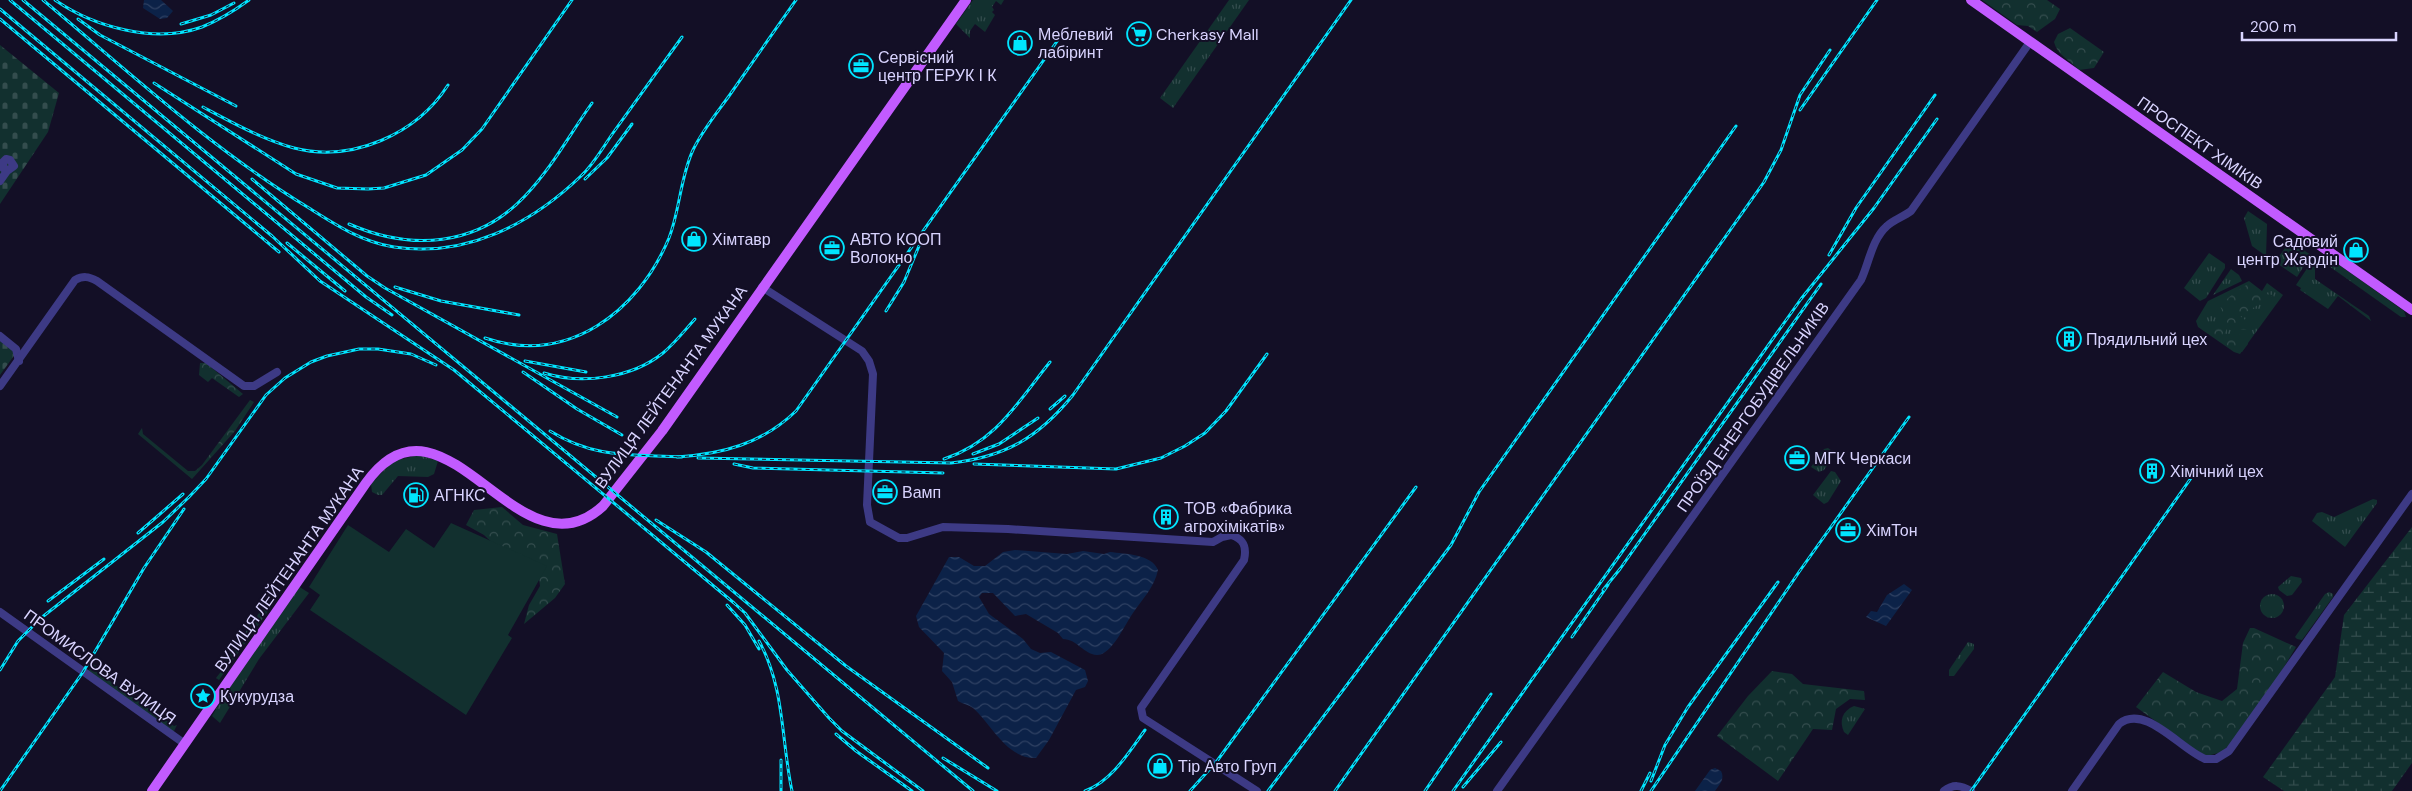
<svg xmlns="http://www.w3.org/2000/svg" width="2412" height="791" font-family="'DM Sans',sans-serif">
  <defs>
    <pattern id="grass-tufts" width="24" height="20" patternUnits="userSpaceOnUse" patternTransform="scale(1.25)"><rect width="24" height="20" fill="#12302f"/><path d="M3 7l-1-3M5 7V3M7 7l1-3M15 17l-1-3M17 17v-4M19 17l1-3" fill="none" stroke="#344d4e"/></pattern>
    <pattern id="forest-crowns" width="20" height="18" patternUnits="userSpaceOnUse" patternTransform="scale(1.25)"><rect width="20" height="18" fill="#12302f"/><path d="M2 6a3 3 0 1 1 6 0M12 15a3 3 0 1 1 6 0" fill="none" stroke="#344d4e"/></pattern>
    <pattern id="wetland-marsh" width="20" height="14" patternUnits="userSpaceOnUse" patternTransform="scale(1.25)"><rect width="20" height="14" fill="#12302f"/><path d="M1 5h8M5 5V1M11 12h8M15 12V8" fill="none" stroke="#344d4e"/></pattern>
    <pattern id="cemetery-stones" width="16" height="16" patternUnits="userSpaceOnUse" patternTransform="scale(1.25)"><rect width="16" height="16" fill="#12302f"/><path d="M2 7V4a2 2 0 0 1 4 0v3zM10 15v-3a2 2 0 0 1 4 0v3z" fill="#344d4e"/></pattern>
    <pattern id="water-waves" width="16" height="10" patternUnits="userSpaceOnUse" patternTransform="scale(1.25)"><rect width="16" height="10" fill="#0c2248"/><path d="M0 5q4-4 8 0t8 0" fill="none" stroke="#2f4163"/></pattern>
  </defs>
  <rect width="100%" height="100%" fill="#130f26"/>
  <g fill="url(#grass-tufts)">
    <path d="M973 0H1004L1001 5 996 1 992 7 994 10 992 12 995 15 985 32 975 24 970 31V38L956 24Z"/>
    <path d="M1229 0H1249L1173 108 1160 98Z"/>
    <path d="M2248 211 2267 224 2266 256 2252 246 2244 218Z"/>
    <path d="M2290 241 2311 255 2297 277 2275 262Z"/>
    <path d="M2209 253 2225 264V268L2206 298 2200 301 2184 288Z"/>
    <path d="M2328 257 2404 311 2406 317H2401L2326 264 2324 260Z"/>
    <path d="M2312 261 2315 264V279L2369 316 2371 321 2338 296 2328 309 2300 290 2301 288 2296 285Z"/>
    <path d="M2231 269 2239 275 2242 281 2213 295Z"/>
    <path d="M2249 281 2262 291 2267 283 2283 295 2240 354 2234 352 2198 327 2196 321 2208 301Z"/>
    <path d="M1828 448 1832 451V458L1824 470 1819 472 1811 467 1824 449Z"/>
    <path d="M419 455 438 461 434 474 428 477 398 476 382 495H378L372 492 371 484 393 461Z"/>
    <path d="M1831 471 1835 472 1841 481 1828 502 1824 504 1813 495Z"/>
    <path d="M2373 499 2377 500V503L2345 547 2312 521 2317 513 2322 512 2334 517Z"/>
    <path d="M2291 576 2301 578 2302 582 2292 595 2287 596 2279 590 2278 587Z"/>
    <path d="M298 586 309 593 259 659 220 723 212 716 223 697Z"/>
    <path d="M2329 592 2333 594V597L2302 640 2297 639 2295 637 2325 594Z"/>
    <circle cx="2272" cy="606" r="12"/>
    <path d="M271 596 276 600 219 680 216 678 223 669 221 667Z"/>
    <path d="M1968 642 1974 644V649L1954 676H1949V670Z"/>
    <path d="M93 664 96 666 94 670 174 726 177 725 173 733 87 672Z"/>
    <path d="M1854 706 1865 709 1848 735 1844 732C1839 721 1842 711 1854 706Z"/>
  </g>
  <g fill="url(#forest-crowns)">
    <path d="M1982 0H2047L2060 9 2055 19 2037 32 2028 26 2017 25Z"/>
    <path d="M2070 28 2104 52 2094 68 2079 70C2070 60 2057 55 2054 42L2058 34Z"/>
    <path d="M2248 284 2263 294 2274 295 2240 316 2248 322 2252 329 2240 330 2238 327 2232 328 2225 320 2220 305 2234 293Z"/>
    <path d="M2224 325 2228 327 2223 336 2230 340 2232 331 2247 338 2248 344 2242 352 2233 350 2207 332 2213 327Z"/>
    <path d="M200 363H206L243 394 239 397 212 378 208 382 199 375Z"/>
    <path d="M250 400 254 402 235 431 192 479 138 434 142 428 143 434 188 471H195L202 465Z"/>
    <path d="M502 507 523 525 557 534 565 584 555 598 524 624 529 605 540 586 538 571 510 560 484 535 466 525 474 510Z"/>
    <path d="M2250 628H2254L2296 647 2272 687 2231 743 2222 752 2207 756 2197 751 2136 707 2163 672 2196 692 2222 701 2237 689 2243 643Z"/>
    <path d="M1772 671 1792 674 1803 684 1864 691 1865 700 1850 699 1836 709 1832 730 1813 729 1778 781 1717 736 1748 696Z"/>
  </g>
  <path fill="url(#wetland-marsh)" d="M2412 527V763L2392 791H2284L2263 777 2335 677 2344 615Z"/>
  <g fill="url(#cemetery-stones)">
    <path d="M0 45 59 93 48 132 0 204Z"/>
    <path d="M0 341 16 353 0 375Z"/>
  </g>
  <path fill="#12302f" d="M451 523 547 566 508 635 512 638 466 715 310 610 320 595 309 587 348 525 389 552 406 529 434 548Z"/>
  <g fill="url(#water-waves)">
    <path d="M144 0H161L173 11 167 18 160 19 143 8Z"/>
    <path d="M1015 550 1067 554 1083 551 1104 554 1110 552C1125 554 1152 554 1158 570 1154 588 1143 598 1133 613 1125 624 1112 655 1097 655 1083 654 1077 639 1063 639L1058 633 1026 614 1015 616 993 593H982L979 597 989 614 1023 639 1031 649 1040 653 1051 652 1085 670 1088 681 1085 687 1076 690 1049 740 1036 758C1007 759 992 725 973 708 969 705 963 704 958 701L952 682 942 671 944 653 919 627 916 616 949 557H959L974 566H985L1003 552Z"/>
    <path d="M1904 584 1912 590 1886 626 1866 617 1871 611 1877 612 1887 595Z"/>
    <path d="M1715 768 1721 771C1725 779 1720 784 1715 791H1695L1710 770Z"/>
  </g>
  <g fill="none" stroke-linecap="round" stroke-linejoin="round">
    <g stroke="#3d3a85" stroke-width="8">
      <path d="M0 181 7 171 14 166 10 160 6 159 3 162V168L7 171"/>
      <path d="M762 287 862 351 869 361 873 374 867 505 870 522 899 538H907L943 527 1008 529 1213 542 1222 537 1231 535C1244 539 1247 547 1244 560L1141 708 1143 718 1257 791"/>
      <path d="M0 336 16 349 19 361"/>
      <path d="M0 386 75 280C83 276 88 276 97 281L244 386H254L277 372"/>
      <path d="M0 612 185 744"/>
      <path d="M1497 791 1861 280C1869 263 1872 239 1887 226 1893 220 1903 217 1911 211L2030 42"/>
      <path d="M1944 791C1953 784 1961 785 1971 791"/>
      <path d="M2072 791 2119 724C2145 703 2180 749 2205 759H2216L2229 751 2412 494"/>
    </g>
    <g stroke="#c25bff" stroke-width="10">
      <path d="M1971 0 2412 310"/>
      <path d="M152 791 366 483C444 374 518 584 603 506L662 431 966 0"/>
    </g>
    <g stroke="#00e5ff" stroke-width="3">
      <g id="rail">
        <path d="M10 0 366 297 392 315"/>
        <path d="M23 0 973 791"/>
        <path d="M43 0C129 72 213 150 309 208 336 225 362 242 394 247 466 258 531 224 581 176 594 164 603 147 613 133 636 101 659 69 682 37"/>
        <path d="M55 0C94 27 155 44 202 27 219 20 234 11 249 0"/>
        <path d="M0 9 272 236 320 281 454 370 734 603 745 613 787 670 829 718 842 731 923 791"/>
        <path d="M0 19 279 252"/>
        <path d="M78 19 100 35 236 106"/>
        <path d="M181 24 211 15 234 3"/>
        <path d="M154 83 296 174 337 188 368 189 384 188 426 175 462 150 482 129 572 0"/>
        <path d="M203 107C233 123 262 139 294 148 352 163 417 134 448 85"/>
        <path d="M1800 110 1877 0"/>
        <path d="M252 179 367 276 385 288 617 417"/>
        <path d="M585 179 607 158 632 124"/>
        <path d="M349 224C411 251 477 247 525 196 551 169 570 134 592 103"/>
        <path d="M287 243 345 291"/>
        <path d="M1829 255 1856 208 1935 95"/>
        <path d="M395 287 441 301 519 315"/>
        <path d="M886 311 904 282 919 246"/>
        <path d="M485 338C568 366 638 312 669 238 680 210 680 178 693 150 702 131 716 114 729 96 751 64 774 32 796 0"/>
        <path d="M525 361 586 372"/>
        <path d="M523 372 577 409 622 435"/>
        <path d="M544 373C582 385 632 378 663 353 675 343 685 330 695 319"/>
        <path d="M1050 409 1065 396"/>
        <path d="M550 431C595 459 632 454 682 457"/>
        <path d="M973 454 999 444 1038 418"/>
        <path d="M677 457C722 454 762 444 796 411L1065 30"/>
        <path d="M698 458 951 463C1006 457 1039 437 1073 395L1351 0"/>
        <path d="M944 459C996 442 1017 403 1050 362"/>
        <path d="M734 464 753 468 943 473"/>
        <path d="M974 464 1116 469 1161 458 1185 446 1205 433 1226 411 1267 354"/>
        <path d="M656 520 706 552 846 666 988 768"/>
        <path d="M138 533 183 494"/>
        <path d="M1603 590 1620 569 1821 284"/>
        <path d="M48 601 104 559"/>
        <path d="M727 605 745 625 759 649"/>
        <path d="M1572 637 1608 585"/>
        <path d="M759 641C785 688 781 740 792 791"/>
        <path d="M0 670 18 641 41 618 163 522 189 497 206 479 266 395 285 378 311 362 327 356 359 349H378L411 354 436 365"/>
        <path d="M836 734 856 751 912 791"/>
        <path d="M943 758 997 791"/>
        <path d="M781 760V791"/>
        <path d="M1651 781 1665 745 1688 707 1778 582"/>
        <path d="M1463 787 1501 742"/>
        <path d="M0 791 83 672 144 568 184 509"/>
        <path d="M1085 791C1112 781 1129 752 1145 730"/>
        <path d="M1190 791 1217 761 1416 487"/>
        <path d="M1268 791 1451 545 1479 492 1736 126"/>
        <path d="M1335 791 1764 182 1781 150 1800 95 1830 50"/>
        <path d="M1425 791 1491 694"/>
        <path d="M1453 791 1801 299 1874 208 1937 119"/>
        <path d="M1641 791 1650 773"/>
        <path d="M1651 791 1799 572 1909 417"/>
        <path d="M1971 791 2196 471"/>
      </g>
    </g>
    <use href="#rail" stroke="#130f26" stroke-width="1" stroke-dasharray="4" stroke-linecap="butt"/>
  </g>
  <defs>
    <g id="supermarket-ring" transform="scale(1.25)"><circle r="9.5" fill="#130f26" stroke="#00e5ff" stroke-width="1.5"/><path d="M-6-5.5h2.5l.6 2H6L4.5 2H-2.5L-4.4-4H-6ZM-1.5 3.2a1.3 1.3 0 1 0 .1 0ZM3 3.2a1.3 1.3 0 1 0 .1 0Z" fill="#00e5ff"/></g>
    <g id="shop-ring" transform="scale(1.25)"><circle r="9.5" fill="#130f26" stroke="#00e5ff" stroke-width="1.5"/><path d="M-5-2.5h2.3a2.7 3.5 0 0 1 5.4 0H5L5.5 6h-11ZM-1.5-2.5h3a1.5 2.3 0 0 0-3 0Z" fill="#00e5ff"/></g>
    <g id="office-ring" transform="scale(1.25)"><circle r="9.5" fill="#130f26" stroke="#00e5ff" stroke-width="1.5"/><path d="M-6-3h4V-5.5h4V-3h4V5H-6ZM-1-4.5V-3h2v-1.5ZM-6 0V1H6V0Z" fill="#00e5ff"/></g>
    <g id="building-ring" transform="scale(1.25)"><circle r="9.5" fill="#130f26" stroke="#00e5ff" stroke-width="1.5"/><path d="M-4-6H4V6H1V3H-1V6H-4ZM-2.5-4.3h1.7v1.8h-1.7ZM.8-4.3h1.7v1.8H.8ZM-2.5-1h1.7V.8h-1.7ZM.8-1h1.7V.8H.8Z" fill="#00e5ff"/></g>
    <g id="fuel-ring" transform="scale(1.25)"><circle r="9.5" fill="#130f26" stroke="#00e5ff" stroke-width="1.5"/><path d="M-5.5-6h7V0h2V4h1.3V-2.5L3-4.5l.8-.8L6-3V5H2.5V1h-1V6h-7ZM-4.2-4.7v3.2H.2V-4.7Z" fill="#00e5ff"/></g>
    <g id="sight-ring" transform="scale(1.25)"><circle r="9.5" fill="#130f26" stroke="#00e5ff" stroke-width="1.5"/><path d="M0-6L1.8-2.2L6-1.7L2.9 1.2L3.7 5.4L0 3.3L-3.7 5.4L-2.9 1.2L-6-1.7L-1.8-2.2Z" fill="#00e5ff"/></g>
  </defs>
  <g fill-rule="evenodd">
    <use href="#supermarket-ring" x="1139" y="34"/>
    <use href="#shop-ring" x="1020" y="43"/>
    <use href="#office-ring" x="861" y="66"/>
    <use href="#shop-ring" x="694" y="239"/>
    <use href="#office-ring" x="832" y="248"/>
    <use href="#shop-ring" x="2356" y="250"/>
    <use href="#building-ring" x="2069" y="339"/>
    <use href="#office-ring" x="1797" y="458"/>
    <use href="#building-ring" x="2152" y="471"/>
    <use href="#office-ring" x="885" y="492"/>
    <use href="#fuel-ring" x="416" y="495"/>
    <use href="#building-ring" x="1166" y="517"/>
    <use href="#office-ring" x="1848" y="530"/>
    <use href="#sight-ring" x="203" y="696"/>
    <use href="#shop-ring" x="1160" y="766"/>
  </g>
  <g text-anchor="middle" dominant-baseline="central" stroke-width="4" stroke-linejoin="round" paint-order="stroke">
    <g font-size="16" fill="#d9d4ff" stroke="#130f26" text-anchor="start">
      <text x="1038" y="34">Меблевий<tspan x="1038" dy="18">лабіринт</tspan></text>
      <text x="1156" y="34">Cherkasy Mall</text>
      <text x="878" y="57">Сервісний<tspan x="878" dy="18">центр ГЕРУК І К</tspan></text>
      <text x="712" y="239">Хімтавр</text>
      <text x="850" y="239">АВТО КООП<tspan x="850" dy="18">Волокно</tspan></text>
      <text x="2338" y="241" text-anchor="end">Садовий<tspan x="2338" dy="18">центр Жардін</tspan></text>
      <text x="2086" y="339">Прядильний цех</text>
      <text x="1814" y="458">МГК Черкаси</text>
      <text x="2170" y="471">Хімічний цех</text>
      <text x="902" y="492">Вамп</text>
      <text x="434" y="495">АГНКС</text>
      <text x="1184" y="508">ТОВ «Фабрика<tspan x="1184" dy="18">агрохімікатів»</tspan></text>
      <text x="1866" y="530">ХімТон</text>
      <text x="220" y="696">Кукурудза</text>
      <text x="1178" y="766">Тір Авто Груп</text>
    </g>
    <g font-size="16" fill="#d9d4ff" stroke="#130f26">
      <text transform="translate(2200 143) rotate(35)">ПРОСПЕКТ ХІМІКІВ</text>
      <text transform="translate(671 387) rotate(-54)">ВУЛИЦЯ ЛЕЙТЕНАНТА МУКАНА</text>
      <text transform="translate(1753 407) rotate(-55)">ПРОЇЗД ЕНЕРГОБУДІВЕЛЬНИКІВ</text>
      <text transform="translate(289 569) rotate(-55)">ВУЛИЦЯ ЛЕЙТЕНАНТА МУКАНА</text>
      <text transform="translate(100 667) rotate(36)">ПРОМИСЛОВА ВУЛИЦЯ</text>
    </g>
  </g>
  <path d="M2242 32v8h154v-8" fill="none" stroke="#d9d4ff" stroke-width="2.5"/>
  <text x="2250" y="32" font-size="15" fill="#d9d4ff" stroke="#130f26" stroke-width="4" paint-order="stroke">200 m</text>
</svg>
